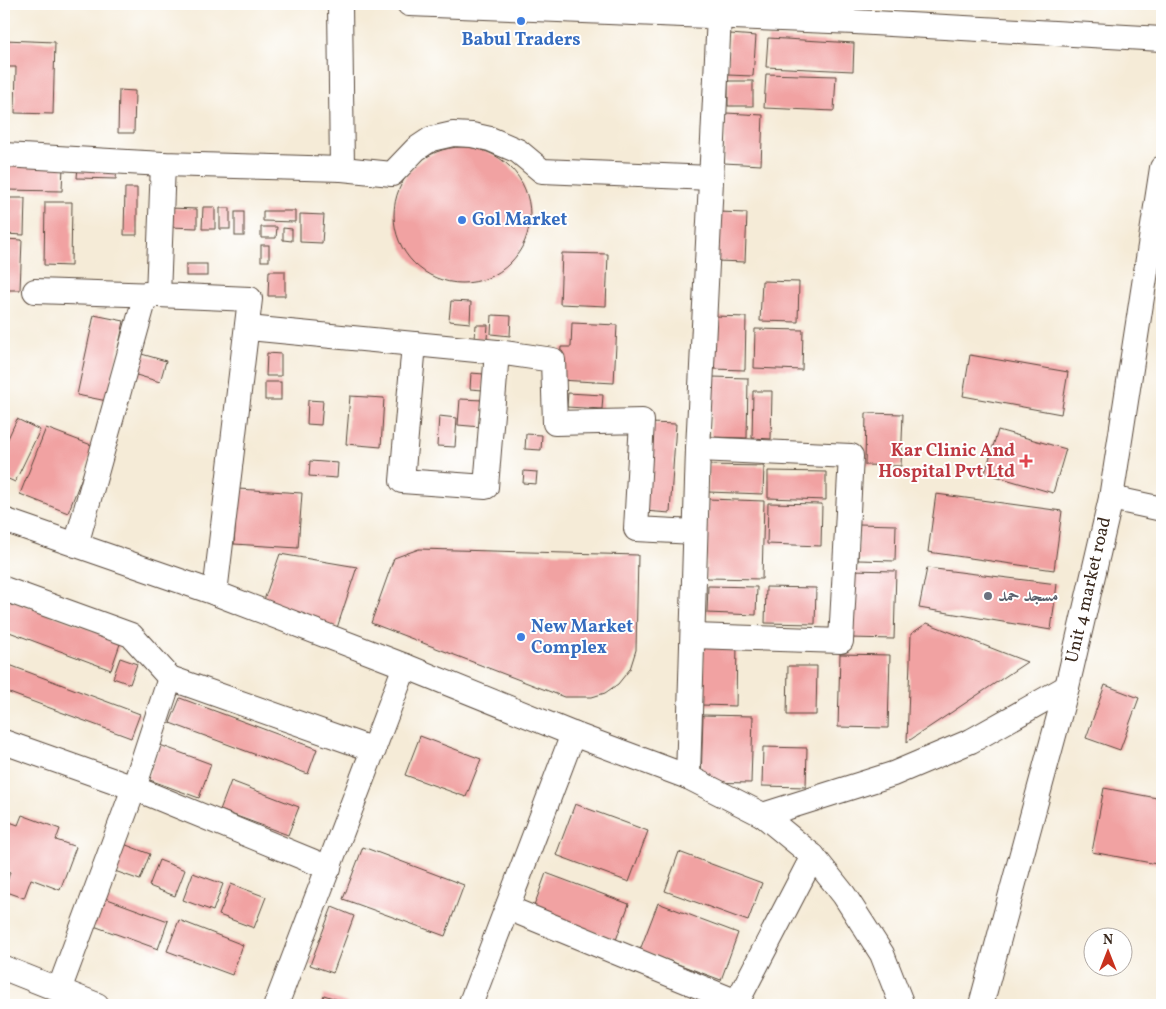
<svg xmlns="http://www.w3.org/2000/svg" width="1166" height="1009" font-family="Vollkorn,Amiri,serif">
  <rect width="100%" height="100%" fill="#fff"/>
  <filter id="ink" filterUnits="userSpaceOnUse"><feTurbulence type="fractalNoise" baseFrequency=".02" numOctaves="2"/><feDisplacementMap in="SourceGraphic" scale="10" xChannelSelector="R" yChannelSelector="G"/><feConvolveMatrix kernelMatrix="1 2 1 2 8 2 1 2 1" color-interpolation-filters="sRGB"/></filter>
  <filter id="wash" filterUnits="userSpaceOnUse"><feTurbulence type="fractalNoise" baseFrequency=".0096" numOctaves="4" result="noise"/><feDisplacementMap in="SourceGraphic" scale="20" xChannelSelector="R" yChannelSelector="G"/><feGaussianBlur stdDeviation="1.12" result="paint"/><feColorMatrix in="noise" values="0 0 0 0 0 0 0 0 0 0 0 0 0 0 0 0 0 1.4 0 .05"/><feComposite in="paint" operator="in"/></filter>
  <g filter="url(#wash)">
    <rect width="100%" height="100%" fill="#f5ebd7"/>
    <g id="blocks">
      <g fill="#f1a2a2">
        <path d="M730 34 756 36 753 76 727 75Z"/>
        <path d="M768 38 854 43 853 71 766 67Z"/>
        <path d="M4 40 55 42 53 114 15 113 16 67H4Z"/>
        <path d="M766 74 836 76 834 111 764 108Z"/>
        <rect x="728" y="81" width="25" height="25"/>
        <path d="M119 90 135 91 134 133H118Z"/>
        <path d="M726 113 763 115 761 165 724 163Z"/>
        <circle cx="462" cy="215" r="68"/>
        <path d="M4 163 63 165 62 191 4 190Z"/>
        <path d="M78 166H117L116 179 77 178Z"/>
        <path d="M125 188H137V235H124Z"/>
        <path d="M4 198H25L24 235 4 234Z"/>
        <path d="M45 202H72L71 266 44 265Z"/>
        <path d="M203 207H215V229H202Z"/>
        <path d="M170 208 197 209V228L170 227Z"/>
        <rect x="220" y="208" width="10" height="21"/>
        <path d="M263 211H295V222L263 221Z"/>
        <rect x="235" y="212" width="9" height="24"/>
        <path d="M718 212 747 213 745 262 717 261Z"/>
        <path d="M300 214 324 215 322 243 300 242Z"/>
        <path d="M261 227H277L276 238H261Z"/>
        <path d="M283 228 292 229V241L283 240Z"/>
        <path d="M4 239 22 240 20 290H4Z"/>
        <rect x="261" y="245" width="8" height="16"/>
        <path d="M562 253 608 254 606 306 560 304Z"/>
        <rect x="186" y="264" width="21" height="12"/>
        <path d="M269 271H285V296H268Z"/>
        <path d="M762 281 799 282 798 322 760 321Z"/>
        <path d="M451 301 471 302 470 323 449 321Z"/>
        <path d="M94 315 124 321 107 401 77 395Z"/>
        <path d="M492 315 511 316 510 336 491 334Z"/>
        <path d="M715 316 746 317 745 370 713 369Z"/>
        <path d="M572 323 617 325 614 383 559 380 561 347H571Z"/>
        <path d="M476 325H488L487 339 475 338Z"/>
        <path d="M755 329 803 330 802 370 754 368Z"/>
        <path d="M138 353 166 361 160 382 133 374Z"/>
        <path d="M267 353 281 354V376H266Z"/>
        <path d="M970 355 1068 372 1061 414 963 396Z"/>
        <path d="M471 373 484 374 483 390 470 389Z"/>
        <path d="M712 377 748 378 747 438 711 437Z"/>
        <rect x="265" y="382" width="16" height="18"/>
        <path d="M753 391H772L771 439 752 438Z"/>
        <path d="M568 393 603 395 602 409 567 407Z"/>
        <path d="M350 396 384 398 381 447 346 444Z"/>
        <path d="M460 399 483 400 481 427 458 425Z"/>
        <path d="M308 400 323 401 321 425 307 424Z"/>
        <path d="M866 413 903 414 901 466 865 465Z"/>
        <path d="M439 416 457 418 455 447 437 446Z"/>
        <path d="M17 419 40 430 15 482 4 477V447Z"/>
        <path d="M650 423 676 424 670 513 644 511Z"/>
        <path d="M46 428 94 446 68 513 20 494Z"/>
        <path d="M998 430 1066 449 1053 493 985 473Z"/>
        <path d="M526 434 542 435 541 450 525 449Z"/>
        <path d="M310 461 338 463 337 478 309 476Z"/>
        <path d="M709 465 764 466 763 494 708 492Z"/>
        <path d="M524 471 537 472 536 484 523 483Z"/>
        <path d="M768 471 826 472V500L768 498Z"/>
        <path d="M238 489 302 493 298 548 234 544Z"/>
        <path d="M936 494 1062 511 1054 570 928 552Z"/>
        <path d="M708 499 764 501 762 579 706 578Z"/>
        <path d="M768 503 822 504 821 546 767 544Z"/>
        <path d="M859 524 896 525 895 561 858 560Z"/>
        <path d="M419 549 638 555 636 650 630 669 618 684 605 693 592 697H564L371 623 394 558Z"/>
        <path d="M280 554 357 567 337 628 263 603Z"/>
        <path d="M927 568 1057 584 1051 630 919 608Z"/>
        <path d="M851 570 896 571 894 639 850 638Z"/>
        <path d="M708 586 757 587 756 615 707 613Z"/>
        <path d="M766 587 816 588 815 624 765 623Z"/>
        <path d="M4 597 121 641 111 670 4 630Z"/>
        <path d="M927 623 1027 662 907 742 911 634Z"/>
        <path d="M704 642 737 644 736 706 702 705Z"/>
        <path d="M840 654 890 655 888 728 838 727Z"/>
        <path d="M120 658 137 664 130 684 113 678Z"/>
        <path d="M4 663 140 714 131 738 4 691Z"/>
        <path d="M788 666H817L816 715H787Z"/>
        <path d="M1105 685 1139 698 1120 750 1086 738Z"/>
        <path d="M180 698 317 749 308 774 170 723Z"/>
        <path d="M703 715 753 716 751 783 701 782Z"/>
        <path d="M420 736 481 759 466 797 405 775Z"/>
        <path d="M160 745 211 764 199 798 147 779Z"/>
        <path d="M763 747 807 748 806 787 762 786Z"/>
        <path d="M231 781 299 807 288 835 220 810Z"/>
        <path d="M1104 788 1162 799V865L1092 852Z"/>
        <path d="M575 804 648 831 629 882 556 855Z"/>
        <path d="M22 815 60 829 56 840 76 847 60 890 31 879 24 898 4 891 10 872 4 869V820L18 825Z"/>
        <path d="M121 843 150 854 140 880 112 870Z"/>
        <path d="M363 847 464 885 445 936 343 899Z"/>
        <path d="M679 852 762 883 748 921 665 891Z"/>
        <path d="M159 860 185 870 175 896 149 886Z"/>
        <path d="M193 873 223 884 213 911 183 900Z"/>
        <path d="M546 873 629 904 616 940 533 909Z"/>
        <path d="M231 884 266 897 254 928 219 915Z"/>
        <path d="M102 897 168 921 158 949 91 925Z"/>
        <path d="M658 903 738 933 721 980 640 950Z"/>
        <path d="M332 907 354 916 333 973 310 965Z"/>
        <path d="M179 920 243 945 232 975 167 951Z"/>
        <path d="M324 995 347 1003V1005H320Z"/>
      </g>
    </g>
  </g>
  <g filter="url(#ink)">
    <use href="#blocks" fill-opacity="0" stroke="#57473a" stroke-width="1"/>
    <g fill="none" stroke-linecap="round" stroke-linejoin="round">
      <g stroke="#57473a" stroke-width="26">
        <g id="minor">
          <path d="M340 4 342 169"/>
          <path d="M409 4 855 22 1162 39"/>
          <path d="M4 155 163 164 342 169 392 174 416 149 431 139 453 134 472 135 490 139 518 151 542 171 711 178"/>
          <path d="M163 164 158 295 250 299 215 593"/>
          <path d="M35 291 158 295"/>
          <path d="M248 328 497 352 553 360 555 423 642 421 636 529 695 532"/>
          <path d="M414 344 402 481 486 487 497 352"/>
          <path d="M1111 498 1162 509"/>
          <path d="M4 520 215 593 405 666 573 734 688 777 763 815 813 856 844 895 882 954 902 1005"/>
          <path d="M76 545 146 294"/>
          <path d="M4 589 131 635 170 678 374 750"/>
          <path d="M693 636 841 641 851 456 698 449"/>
          <path d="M4 742 134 788 329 868"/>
          <path d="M688 777 698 449 719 16"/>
          <path d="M763 815 893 774 971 741 1067 687"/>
          <path d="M508 908 737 1002 813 856"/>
          <path d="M4 968 97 1005"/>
          <path d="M59 990 134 788 170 678"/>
          <path d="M276 1005 405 666"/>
          <path d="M470 1005 573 734"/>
          <path d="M981 1005 1067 687 1111 498 1162 168"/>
        </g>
      </g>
      <use href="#minor" stroke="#fff" stroke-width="24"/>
    </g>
  </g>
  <g fill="#3f7fe0" stroke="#fff" stroke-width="2">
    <circle cx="521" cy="21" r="5"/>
    <circle cx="462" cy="220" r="5"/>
    <circle cx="521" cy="637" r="5"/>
  </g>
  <path fill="#e0444e" stroke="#fff" stroke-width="2" d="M1023.5 453.5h5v5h5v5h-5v5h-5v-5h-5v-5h5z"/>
  <circle fill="#6b7280" stroke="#fff" stroke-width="2" cx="988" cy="596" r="5"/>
  <g text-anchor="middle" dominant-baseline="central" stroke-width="4" stroke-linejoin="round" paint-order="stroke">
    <g font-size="18" font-weight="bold" fill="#366cbe" stroke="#fff" text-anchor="start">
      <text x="521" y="40" text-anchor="middle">Babul Traders</text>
      <text x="472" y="220">Gol Market</text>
      <text x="531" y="627">New Market<tspan x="531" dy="21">Complex</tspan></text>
    </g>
    <g font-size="18" font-weight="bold" fill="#be3a42" stroke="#fff" text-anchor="end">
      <text x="1015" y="451">Kar Clinic And<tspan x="1015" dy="21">Hospital Pvt Ltd</tspan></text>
    </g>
    <g font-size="18" fill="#3b2a1e" stroke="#fff">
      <text transform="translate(1089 590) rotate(-77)">Unit 4 market road</text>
    </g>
    <g font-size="18" font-weight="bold" fill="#5b616d" stroke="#fff" text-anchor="start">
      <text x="998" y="596">مسجد حمد</text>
    </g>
  </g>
  <rect width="1166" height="1009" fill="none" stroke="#fff" stroke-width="20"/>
  <g transform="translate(1108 952)"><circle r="24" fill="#ffffff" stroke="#b1aaa5"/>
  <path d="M0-4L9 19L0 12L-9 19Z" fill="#c8321e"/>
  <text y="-8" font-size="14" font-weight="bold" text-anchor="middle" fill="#3b2a1e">N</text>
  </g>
</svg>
